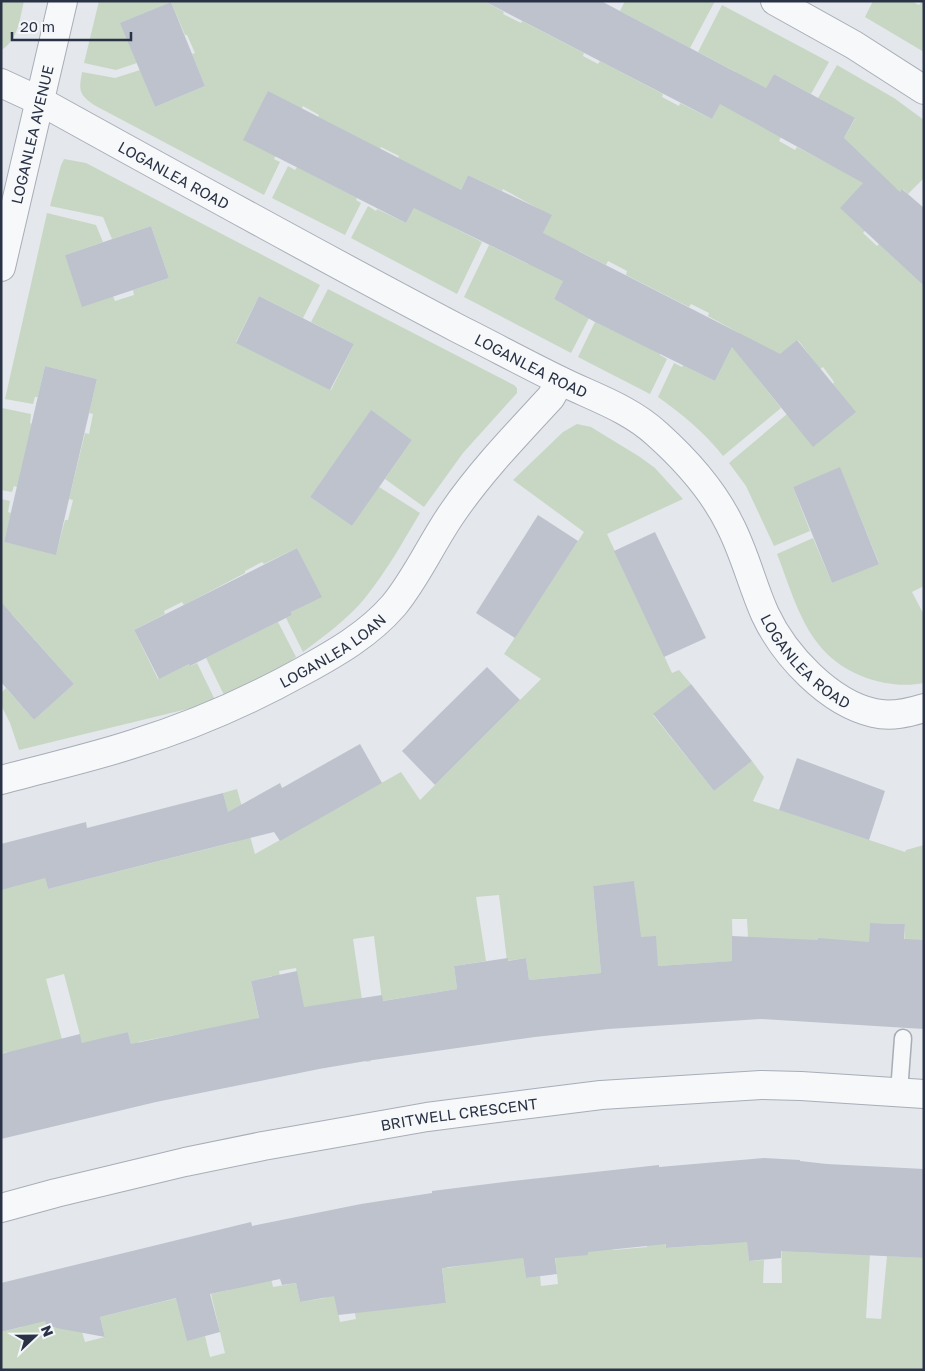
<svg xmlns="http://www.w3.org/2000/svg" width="925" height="1371" font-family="'Golos Text',sans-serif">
  <rect width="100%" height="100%" fill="#e4e7ec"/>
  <g fill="#c8d7c4">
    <path d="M1 1H24C20 18 18 41 1 50Z"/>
    <path d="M99 1H484L504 12 503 14 521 23 522 21 584 53 583 56 598 64 600 61 663 94 662 97 679 106 680 103 712 119 736 72 698 52 722 5 829 62 811 94 774 74 749 120 781 137 779 141 795 150 797 147 829 164 855 119 818 98 837 65 894 98 924 120V178L908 194 903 189 863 233 877 246 879 244 924 286V586L912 592 924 615V683C904 687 882 684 864 677 807 655 797 605 777 554L813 538 832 583 879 563 840 468 793 487 810 531 774 546 746 486 729 463 787 414 855 412 833 384 834 382 823 367 820 369 798 340 755 375 781 408 723 456C705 433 682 414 658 397L674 363 682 367 683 365 715 381 739 333 708 316 709 313 691 304 689 307 626 275 627 271 608 261 606 265 579 251 554 299 589 318 571 353 464 297 489 245 528 264 551 216 503 189 502 191 468 175 445 223 482 242 457 294 351 238 368 206 376 211 377 209 406 223 431 175 398 158 399 156 381 147 380 149 318 117 319 115 303 106 274 159 280 162 264 195 94 105C78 94 79 90 82 72L115 78 140 70 155 107 205 86 192 54 195 53 187 35H185L171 2 121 23 137 63 116 70 84 63Z"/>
    <path d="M625 1H715L690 48 620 11Z"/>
    <path d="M873 1H911L919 5 922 1H924V52L865 17Z"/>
    <path d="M64 159 86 163 320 285 303 318 259 296 236 342 331 390 354 344 311 322 328 289 514 385 517 388V393L463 453 424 507 385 479 412 440 371 411 310 497 352 526 379 487 420 513C403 542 386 572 365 598 348 619 324 636 303 652L286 618 292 615 291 612 321 596 297 548 264 564 262 562 245 571V573L184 605 182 602 164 611 165 614 134 630 158 679 189 664 191 666 197 663 216 702 19 750 10 723 1 705V693L6 688 34 720 74 684 12 614 1 623V499L10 501 8 512 11 513 4 542 56 554 65 520H68L73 500 69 499 85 433 89 434 93 414 89 413 97 379 45 366 38 397H35L33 404 5 399 47 213 96 225 103 242 65 255 113 296 115 301 134 295 133 290 169 278 151 226 112 239 103 217 50 206 61 165Z"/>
    <path d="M288 166 295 170 297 167 357 198 356 200 361 203 345 235 272 198Z"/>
    <path d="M595 322 660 353V355L667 359 650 394 578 357Z"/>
    <path d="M2 408 31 414 30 423 32 424 17 487 14 486 12 492 1 490Z"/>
    <path d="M577 424 591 427 640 457 655 468 683 499 607 534 672 673 679 670 691 684 653 715 714 791 752 761 764 777 753 801 905 852 906 850 924 845V940L904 954 905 924 870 923 869 965 818 938 820 968 748 937 747 919H732L733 961 658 966 640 937 634 882 593 886 601 973 529 980 526 958 507 961 499 895 476 897 486 961 454 966 457 989 382 1001 374 936 353 939 371 1061 366 1062 358 1009 303 1008 296 968 279 971 299 1073 293 1074 272 976 251 981 259 1019 138 1042 151 1099 145 1100 128 1032 109 1037 111 1048 85 1054 64 974 46 979 76 1092 14 1081 7 1052 1 1054V872L35 841 48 889 235 842 223 793 237 789 255 854 401 772 420 800 541 679 504 654 584 532 513 480 563 432Z"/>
    <path d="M278 622 296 657 278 670 225 697 206 658Z"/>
    <path d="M643 1198 664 1224 666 1248 708 1245 706 1221 747 1238 749 1261 764 1260 763 1283H782L781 1225 801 1252 870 1254 866 1318 881 1319 887 1256 924 1258V1370H1V1332L22 1327 16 1304 42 1308 47 1330 79 1322 85 1342 105 1337 100 1317 177 1298 187 1340 205 1336 210 1357 225 1353 211 1294 229 1290 225 1273 268 1263 273 1287 296 1283 300 1302 325 1298 333 1287 340 1322 356 1319 349 1284 406 1307 446 1303 440 1249 444 1248 447 1268 479 1263 522 1251 526 1278 540 1276 541 1286 558 1284 553 1236 565 1257 588 1254 586 1232 611 1229 613 1250 647 1247Z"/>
  </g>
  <g fill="#bdc2cd">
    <path d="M484 1H601L766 88 774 74 855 118 844 138 900 192 902 189 924 208V286L840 208 863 183 720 104 712 119Z"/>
    <path d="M171 2 205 86 155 107 120 23Z"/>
    <path d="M268 91 461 190 468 175 552 215 543 233 780 354 797 340 856 412 813 447 732 347 715 381 595 322 554 299 563 281 414 208 406 223 243 140Z"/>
    <path d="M151 226 169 278 82 307 65 255Z"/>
    <path d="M259 296 354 344 330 390 236 343Z"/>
    <path d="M45 366 97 379 56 555 4 542Z"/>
    <path d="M371 410 412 440 352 526 310 497Z"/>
    <path d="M840 467 879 564 832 583 793 487Z"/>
    <path d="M538 515 578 541 515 638 476 613Z"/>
    <path d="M655 532 706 638 664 657 614 551Z"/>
    <path d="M297 548 322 597 291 612 292 615 190 666 189 664 159 679 134 630Z"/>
    <path d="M1 602 74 684 34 720 1 682Z"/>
    <path d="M487 667 520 700 435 785 402 751Z"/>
    <path d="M691 684 752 761 714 791 653 714Z"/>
    <path d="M360 744 382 783 280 841 274 832 48 889 45 878 1 890V844L86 822 87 828 223 793 228 812 280 783 282 788Z"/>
    <path d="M797 758 885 791 869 840 779 810Z"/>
    <path d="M634 881 641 937 656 936 658 966 732 961V936L818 940V938L869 942 870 923 905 924 904 939 924 940V1029L760 1019 608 1029 535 1037 366 1061 319 1069 156 1102 1 1139V1054L80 1034 82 1043 128 1032 131 1044 259 1018 251 981 297 971 304 1007 382 995 383 1001 457 989 454 966 508 958V961L526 958 529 980 601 973 593 886Z"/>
    <path d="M764 1158 800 1160V1161L827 1164 924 1169V1258L781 1251V1258L749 1261 747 1242 666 1248V1244L588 1252V1255L555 1258 557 1274 526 1278 523 1258 442 1268 446 1303 338 1315 334 1296 300 1302 296 1283 282 1285 280 1279 210 1294 220 1332 187 1341 176 1298 100 1317 105 1337 46 1326 45 1321 1 1332V1283L251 1222 252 1226 361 1204 432 1193V1191L504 1182 659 1165V1167Z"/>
  </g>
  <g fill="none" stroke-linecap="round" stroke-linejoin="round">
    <g stroke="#a8adb7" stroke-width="19">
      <path id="service" d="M899 1092 903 1038"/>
    </g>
    <g stroke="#a8adb7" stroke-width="30">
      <g id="minor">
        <path d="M775 1 854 45 924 90"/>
        <path id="s1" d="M1 83 40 101C179 178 318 255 459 329 493 346 526 364 559 380 593 397 629 408 657 434 686 460 713 490 730 525 745 554 752 585 765 614 784 655 829 703 874 713 891 717 908 713 924 708"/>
        <path id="s2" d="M1 267 63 1"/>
        <path id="s3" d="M1 780C45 768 90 758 133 744 192 726 249 701 303 671 336 653 369 634 394 605 417 577 432 542 453 512 481 471 517 434 551 397L560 381"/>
        <path id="s4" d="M1 1208 56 1193 185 1162 263 1146 427 1117 537 1103 601 1095 761 1085 801 1086 924 1094"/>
      </g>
    </g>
    <use href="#service" stroke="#f7f8fa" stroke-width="16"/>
    <use href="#minor" stroke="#f7f8fa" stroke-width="28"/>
  </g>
  <g text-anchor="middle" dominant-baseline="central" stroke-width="4.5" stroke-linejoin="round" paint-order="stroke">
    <g font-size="15" fill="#2a3346" stroke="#f4f6f9">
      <text stroke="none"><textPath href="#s2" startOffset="136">LOGANLEA AVENUE</textPath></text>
      <text stroke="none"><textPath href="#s1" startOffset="196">LOGANLEA ROAD</textPath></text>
      <text stroke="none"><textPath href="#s1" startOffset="601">LOGANLEA ROAD</textPath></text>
      <text stroke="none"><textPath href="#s3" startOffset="358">LOGANLEA LOAN</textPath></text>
      <text stroke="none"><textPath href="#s1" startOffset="1021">LOGANLEA ROAD</textPath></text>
      <text stroke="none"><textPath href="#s4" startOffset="468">BRITWELL CRESCENT</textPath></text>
    </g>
  </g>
  <rect width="925" height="1371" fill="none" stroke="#2a3346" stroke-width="5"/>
  <g transform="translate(35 1336) rotate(68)" stroke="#f4f6f9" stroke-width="4" paint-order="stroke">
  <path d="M0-4L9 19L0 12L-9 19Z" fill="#2a3346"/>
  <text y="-8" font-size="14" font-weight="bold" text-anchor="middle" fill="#2a3346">N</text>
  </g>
  <path d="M12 32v8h119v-8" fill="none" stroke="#2a3346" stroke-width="2.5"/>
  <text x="20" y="32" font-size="15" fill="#2a3346" stroke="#f4f6f9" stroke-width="4" paint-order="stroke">20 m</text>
</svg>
